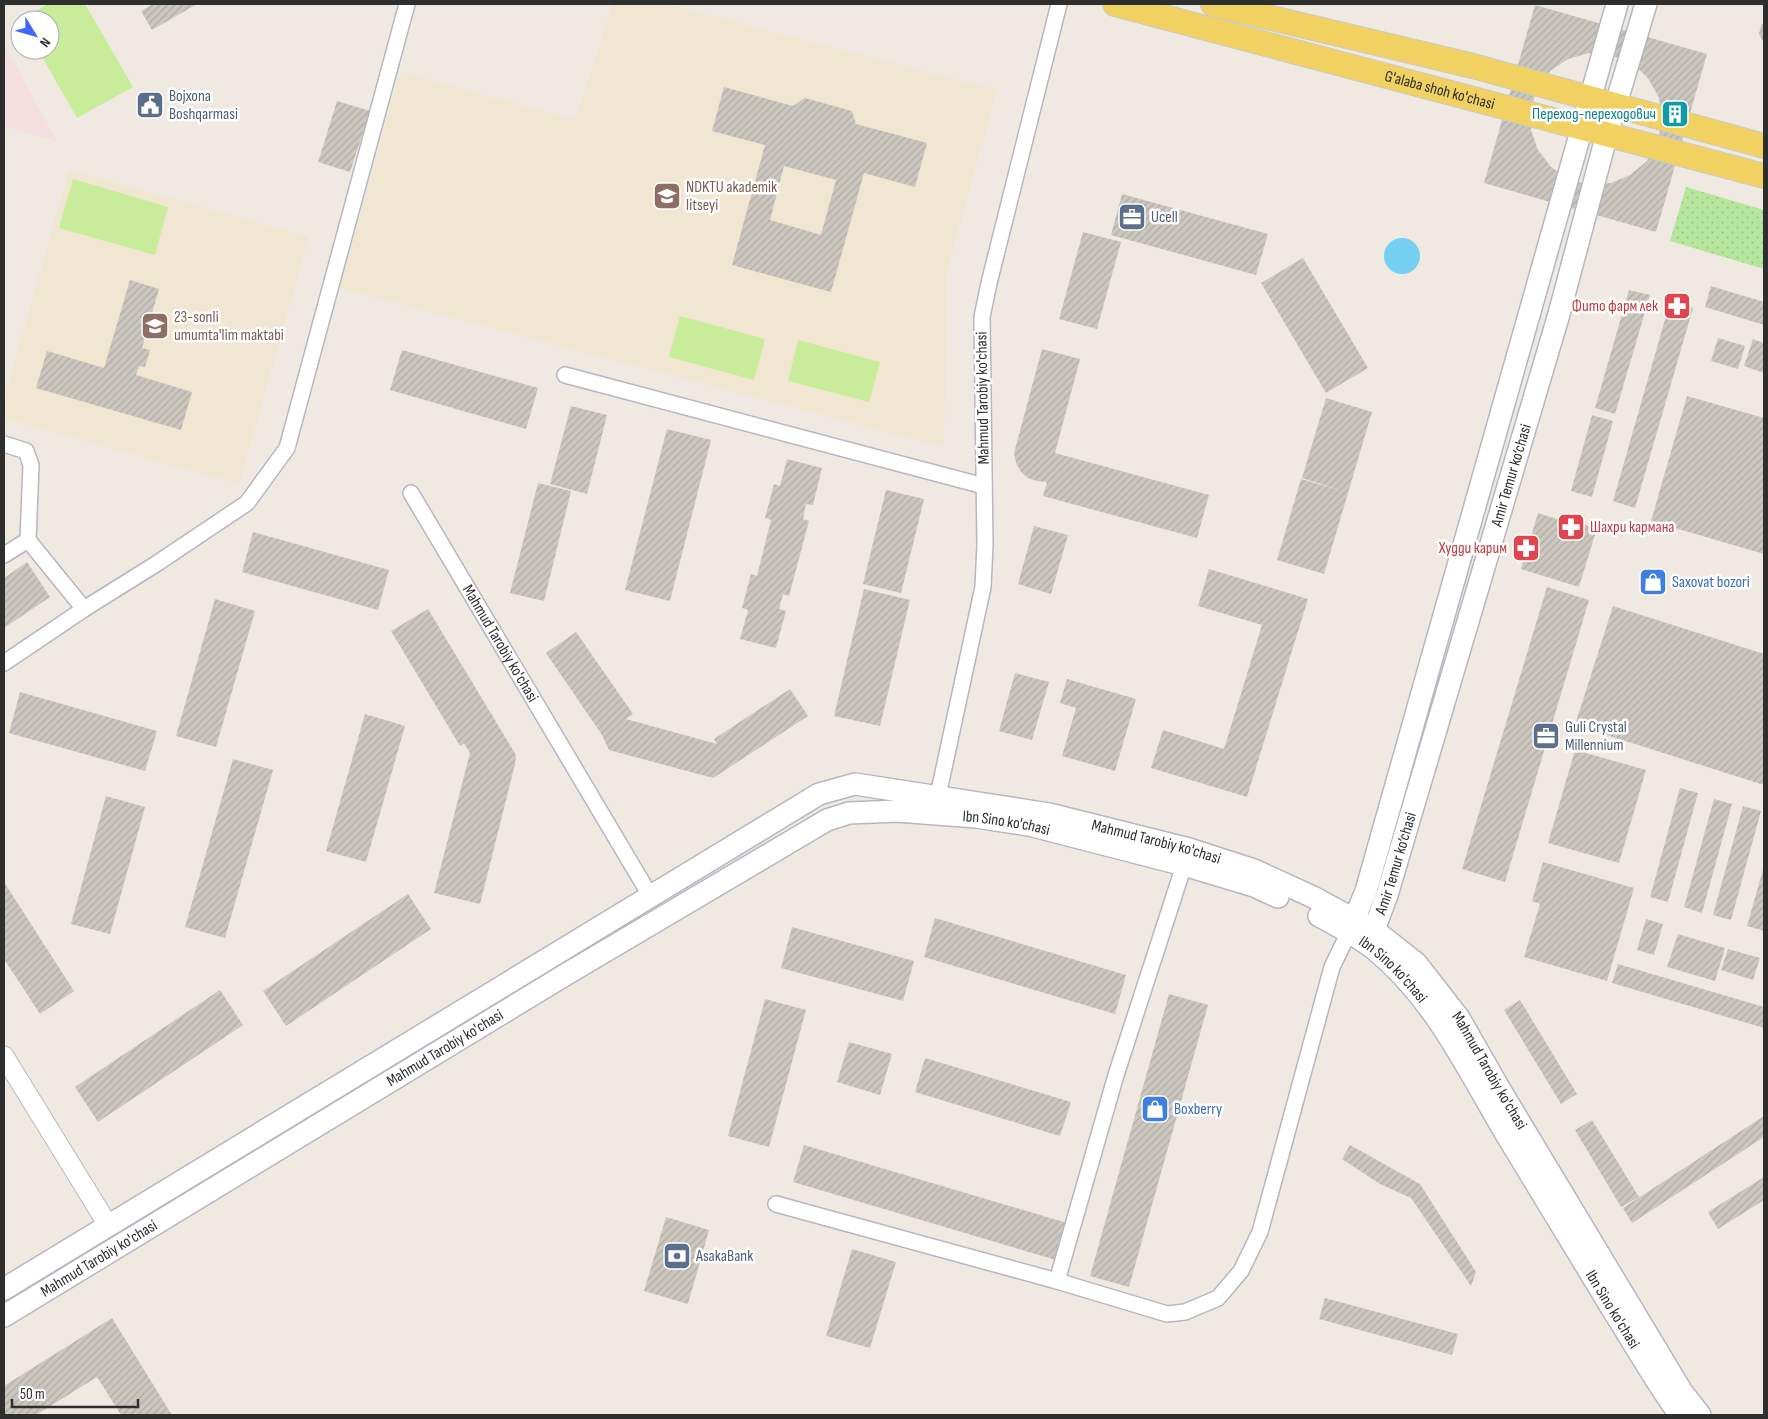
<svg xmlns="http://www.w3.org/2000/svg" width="1768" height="1419" font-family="'Sofia Sans Condensed',sans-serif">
  <defs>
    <pattern id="grass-dots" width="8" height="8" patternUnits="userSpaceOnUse" patternTransform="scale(1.25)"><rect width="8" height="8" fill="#b6e59e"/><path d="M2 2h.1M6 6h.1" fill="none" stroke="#9dc588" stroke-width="1.8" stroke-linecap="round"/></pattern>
    <pattern id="building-hatch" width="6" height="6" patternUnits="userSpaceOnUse" patternTransform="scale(1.25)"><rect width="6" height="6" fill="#cbc7bf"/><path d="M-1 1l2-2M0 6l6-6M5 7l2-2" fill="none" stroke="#afaba4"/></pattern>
  </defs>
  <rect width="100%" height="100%" fill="#efe9e1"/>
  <g fill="#f0e6d1">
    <path d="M613 4H665L997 90 947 271 944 447 340 288 400 72 575 120Z"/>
    <path d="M69 170 309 237 239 484 4 418V400Z"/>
  </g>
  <path fill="#f5dfe0" d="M4 44 57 142 4 126Z"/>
  <path fill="url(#grass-dots)" d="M1686 187 1764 210V269L1670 241Z"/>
  <g fill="#c9ec9a">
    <path d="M48 4H85L133 87 77 118 38 50H50V20L21 19Z"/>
    <path d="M73 179 168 207 155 255 59 228Z"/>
    <path d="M680 316 765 339 754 380 669 357Z"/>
    <path d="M798 340 880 362 869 402 788 381Z"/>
  </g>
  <circle fill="#75cff0" cx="1402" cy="256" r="18"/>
  <g fill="url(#building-hatch)" fill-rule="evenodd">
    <path d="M153 4H197L152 30 141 11Z"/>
    <path d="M1535 5 1707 54 1656 232 1484 183ZM1589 53 1611 55 1632 63 1648 78 1659 98 1662 120 1658 142 1647 161 1630 175 1611 183 1589 185 1568 179 1551 167 1538 150 1531 130V109L1537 88 1550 71 1568 59Z"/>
    <path d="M1764 23V41L1762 40 1759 34 1761 25Z"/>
    <path d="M724 87 793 106 805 98 852 111 856 124 927 143 915 187 864 173 831 292 732 265 765 145 712 131ZM784 166 836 180 821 235 770 220Z"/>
    <path d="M337 101 370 111 350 172 318 162Z"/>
    <path d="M1122 194 1268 234 1256 275 1111 235Z"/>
    <path d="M1083 232 1121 242 1097 329 1059 319Z"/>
    <path d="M1303 258 1368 368 1326 393 1261 283Z"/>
    <path d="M130 280 159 289 142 348 150 350 145 367 139 366 136 375 192 392 181 430 36 388 47 351 104 368Z"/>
    <path d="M1711 286 1764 302V325L1705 307Z"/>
    <path d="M1629 290 1650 295 1615 414 1595 408Z"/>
    <path d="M1670 302 1693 308 1635 508 1613 501Z"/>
    <path d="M1718 338 1745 346 1738 369 1711 361Z"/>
    <path d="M1753 339 1764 343V373L1744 366Z"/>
    <path d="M1042 349 1080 359 1055 453 1209 495 1197 538 1043 496 1047 482 1037 481 1028 478 1021 472 1016 463 1014 453Z"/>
    <path d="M402 350 538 388 526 429 390 390Z"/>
    <path d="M1687 396 1764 418V554L1651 521Z"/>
    <path d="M1326 398 1372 412 1324 574 1277 560 1301 479 1342 491 1302 478Z"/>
    <path d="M571 406 607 415 587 494 550 484Z"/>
    <path d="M1592 415 1613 421 1592 497 1571 491Z"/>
    <path d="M667 429 711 440 670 601 625 590Z"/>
    <path d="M787 459 822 468 813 505 806 504 803 519 809 521 789 596 783 594 779 609 786 611 776 648 740 639 748 610 742 608 751 574 757 576 771 520 765 518 774 484 780 486Z"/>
    <path d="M538 483 571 491 544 601 510 593Z"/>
    <path d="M886 490 924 499 901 593 863 584Z"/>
    <path d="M1538 513 1576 525 1577 522 1597 528 1579 587 1521 569Z"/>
    <path d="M1034 526 1068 535 1051 594 1018 584Z"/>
    <path d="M253 532 389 570 378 610 242 572Z"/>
    <path d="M27 562 50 597 4 628V578Z"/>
    <path d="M1209 569 1308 599 1247 797 1151 768 1163 730 1224 749 1262 625 1198 606Z"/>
    <path d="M1547 587 1589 600 1505 882 1462 869Z"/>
    <path d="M864 589 910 600 880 726 834 716Z"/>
    <path d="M215 599 255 611 216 747 176 736Z"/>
    <path d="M1613 606 1764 654V785L1575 725Z"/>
    <path d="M428 609 516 755 515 764 480 904 434 893 470 753 464 743 460 746 391 631Z"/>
    <path d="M576 632 633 714 626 719 717 744 714 739 790 689 808 716 713 778 609 750 602 735 546 653Z"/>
    <path d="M1015 673 1049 682 1032 740 999 731Z"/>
    <path d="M1067 679 1136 699 1115 771 1062 756 1076 708 1060 703Z"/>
    <path d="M20 692 157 731 145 771 9 733Z"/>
    <path d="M365 714 405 726 366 862 326 851Z"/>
    <path d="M1575 750 1646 770 1619 863 1548 843Z"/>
    <path d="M233 759 273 770 225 938 185 927Z"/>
    <path d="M1680 788 1698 793 1668 902 1650 897Z"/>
    <path d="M106 796 145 807 110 934 71 924Z"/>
    <path d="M1714 799 1732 804 1702 913 1684 907Z"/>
    <path d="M1743 806 1761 811 1731 920 1713 915Z"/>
    <path d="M1543 862 1634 888 1607 981 1524 957 1540 904 1532 901Z"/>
    <path d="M1764 866V931L1747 926Z"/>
    <path d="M4 882 74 991 40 1014 4 959Z"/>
    <path d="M408 894 431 929 286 1026 263 991Z"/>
    <path d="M935 918 1126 975 1115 1014 924 957Z"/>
    <path d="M1646 919 1663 924 1654 955 1637 950Z"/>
    <path d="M792 927 914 961 903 1001 781 968Z"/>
    <path d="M1678 934 1725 948 1715 981 1667 967Z"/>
    <path d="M1728 949 1760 958 1753 980 1721 970Z"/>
    <path d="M1618 964 1764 1007V1028L1612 983Z"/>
    <path d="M220 990 243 1025 98 1122 75 1087Z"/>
    <path d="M1169 994 1208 1005 1129 1287 1090 1276Z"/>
    <path d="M765 999 806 1010 769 1147 728 1136Z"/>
    <path d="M1520 1000 1577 1094 1561 1104 1504 1010Z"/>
    <path d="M849 1042 892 1054 880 1095 837 1082Z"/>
    <path d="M925 1058 1071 1102 1060 1136 915 1092Z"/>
    <path d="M1764 1116V1137L1632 1223 1623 1208Z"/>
    <path d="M1592 1120 1639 1197 1621 1207 1575 1130Z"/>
    <path d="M804 1145 1067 1223 1056 1260 793 1182Z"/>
    <path d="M1350 1145 1420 1184 1476 1272 1471 1286 1411 1198 1380 1184 1342 1159Z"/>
    <path d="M1764 1177V1200L1718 1229 1708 1212Z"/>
    <path d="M666 1217 709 1230 688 1304 644 1291Z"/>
    <path d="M852 1249 896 1262 870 1348 826 1336Z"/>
    <path d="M1325 1298 1458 1334 1452 1355 1319 1319Z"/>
    <path d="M112 1318 172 1415H121L97 1377 36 1415H4V1386Z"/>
  </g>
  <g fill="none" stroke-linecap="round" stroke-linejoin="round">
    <g stroke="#b4b7c1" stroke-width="18">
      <g id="minor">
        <path d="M565 375 984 486"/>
        <path d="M4 444 26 451 31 465 28 540 84 609"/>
        <path id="s1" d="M411 493 651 897"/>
        <path d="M4 555 28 540"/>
        <path d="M4 663 84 609 156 564 247 503 287 448 407 4"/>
        <path d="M936 805 983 587 985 545 982 317 989 283 1059 4"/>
        <path d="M776 1204 1057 1281 1167 1314 1185 1312 1218 1298 1241 1271 1260 1232 1332 967 1349 932"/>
        <path d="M1057 1281 1116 1075 1187 856"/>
      </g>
    </g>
    <g stroke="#b4b7c1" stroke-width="21">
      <path id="tertiary" d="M4 1056 108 1225"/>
    </g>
    <g stroke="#b4b7c1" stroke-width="24">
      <g id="secondary">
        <path id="s2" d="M1319 916C1338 926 1357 936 1374 949 1436 999 1469 1073 1509 1139 1543 1195 1577 1251 1611 1307 1634 1343 1655 1381 1680 1415"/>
        <path d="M1349 932 1366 891 1617 4"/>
        <path id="s3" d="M1369 943 1387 895 1559 314 1607 134 1646 4"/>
        <path id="s4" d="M4 1289 819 794 855 784 1049 814 1189 849 1254 870 1313 897 1374 930 1416 963 1459 1018 1499 1088 1682 1392 1700 1415"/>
        <path id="s5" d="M4 1316 565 975 827 820 849 813 897 811 976 817 1029 825 1184 865 1254 886 1278 897"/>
      </g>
    </g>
    <g stroke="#c9c9c9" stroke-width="26">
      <g id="primary">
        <path id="s6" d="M1115 4 1764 176"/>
        <path d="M1213 4 1473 66 1764 146"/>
      </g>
    </g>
    <use href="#minor" stroke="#fff" stroke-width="15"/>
    <use href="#tertiary" stroke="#fff" stroke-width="19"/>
    <use href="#secondary" stroke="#fff" stroke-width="21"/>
    <use href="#primary" stroke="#f2d163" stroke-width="24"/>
  </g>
  <defs>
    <g id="civic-square" transform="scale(1.4375)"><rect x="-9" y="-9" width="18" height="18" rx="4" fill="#5c6f8a" stroke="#fff"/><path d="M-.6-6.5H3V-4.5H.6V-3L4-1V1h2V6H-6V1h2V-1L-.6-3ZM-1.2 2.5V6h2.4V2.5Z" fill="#fff"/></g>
    <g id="building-square" transform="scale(1.4375)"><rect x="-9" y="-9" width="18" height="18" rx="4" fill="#0f9aa8" stroke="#fff"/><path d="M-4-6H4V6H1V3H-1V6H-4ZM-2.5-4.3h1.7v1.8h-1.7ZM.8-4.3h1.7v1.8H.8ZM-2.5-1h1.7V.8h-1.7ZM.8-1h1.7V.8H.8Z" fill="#fff"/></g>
    <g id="university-square" transform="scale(1.4375)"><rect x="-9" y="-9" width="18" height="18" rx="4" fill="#8d6e63" stroke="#fff"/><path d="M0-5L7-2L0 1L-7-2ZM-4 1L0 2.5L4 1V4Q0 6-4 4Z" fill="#fff"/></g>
    <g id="office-square" transform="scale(1.4375)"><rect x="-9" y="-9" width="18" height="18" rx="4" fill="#5c6f8a" stroke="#fff"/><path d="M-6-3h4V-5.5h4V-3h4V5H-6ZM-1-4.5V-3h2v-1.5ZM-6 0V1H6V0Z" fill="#fff"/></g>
    <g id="pharmacy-square" transform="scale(1.4375)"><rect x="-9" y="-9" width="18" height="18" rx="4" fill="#e0444e" stroke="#fff"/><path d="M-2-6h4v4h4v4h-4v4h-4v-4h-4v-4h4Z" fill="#fff"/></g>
    <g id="school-square" transform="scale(1.4375)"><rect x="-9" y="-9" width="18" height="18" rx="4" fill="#8d6e63" stroke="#fff"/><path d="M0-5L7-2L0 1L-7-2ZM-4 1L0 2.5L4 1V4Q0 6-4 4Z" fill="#fff"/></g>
    <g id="shop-square" transform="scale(1.4375)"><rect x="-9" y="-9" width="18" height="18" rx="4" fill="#3f7fe0" stroke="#fff"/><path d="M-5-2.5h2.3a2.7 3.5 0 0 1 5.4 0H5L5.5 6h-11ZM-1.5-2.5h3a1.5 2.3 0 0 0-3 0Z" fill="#fff"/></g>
    <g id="bank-square" transform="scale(1.4375)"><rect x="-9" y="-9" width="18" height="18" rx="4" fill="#5c6f8a" stroke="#fff"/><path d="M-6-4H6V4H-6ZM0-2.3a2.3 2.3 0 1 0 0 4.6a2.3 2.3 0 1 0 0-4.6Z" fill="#fff"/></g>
  </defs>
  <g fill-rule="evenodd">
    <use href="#civic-square" x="150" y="105"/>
    <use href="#building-square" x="1675" y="114"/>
    <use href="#university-square" x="667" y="196"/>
    <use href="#office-square" x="1132" y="217"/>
    <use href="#pharmacy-square" x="1677" y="306"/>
    <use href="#school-square" x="155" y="326"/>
    <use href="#pharmacy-square" x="1571" y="527"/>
    <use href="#pharmacy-square" x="1526" y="548"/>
    <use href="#shop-square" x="1653" y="582"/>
    <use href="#office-square" x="1546" y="736"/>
    <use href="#shop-square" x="1155" y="1109"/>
    <use href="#bank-square" x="677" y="1256"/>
  </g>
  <g text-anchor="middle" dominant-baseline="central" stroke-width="5" stroke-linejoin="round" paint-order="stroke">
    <g font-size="16" fill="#2e2e2e" stroke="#fff">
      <text stroke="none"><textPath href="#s6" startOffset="336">G'alaba shoh ko'chasi</textPath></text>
      <text transform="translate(983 398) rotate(-91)">Mahmud Tarobiy ko'chasi</text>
      <text stroke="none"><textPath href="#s3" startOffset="489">Amir Temur ko‘chasi</textPath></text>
      <text stroke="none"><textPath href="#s1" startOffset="175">Mahmud Tarobiy ko'chasi</textPath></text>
      <text stroke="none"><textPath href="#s5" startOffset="1142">Ibn Sino ko'chasi</textPath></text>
      <text stroke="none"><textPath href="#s4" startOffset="1298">Mahmud Tarobiy ko'chasi</textPath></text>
      <text stroke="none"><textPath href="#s3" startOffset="84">Amir Temur ko‘chasi</textPath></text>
      <text stroke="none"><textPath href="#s2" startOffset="92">Ibn Sino ko'chasi</textPath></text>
      <text stroke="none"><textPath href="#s5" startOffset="516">Mahmud Tarobiy ko'chasi</textPath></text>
      <text stroke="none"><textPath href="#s4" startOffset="1718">Mahmud Tarobiy ko'chasi</textPath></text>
      <text stroke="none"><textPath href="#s5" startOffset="111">Mahmud Tarobiy ko'chasi</textPath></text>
      <text stroke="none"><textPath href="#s2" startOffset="498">Ibn Sino ko'chasi</textPath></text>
    </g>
    <g font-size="16" fill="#4e5e75" stroke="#fff" text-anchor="start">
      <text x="169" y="96">Bojxona<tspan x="169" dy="18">Boshqarmasi</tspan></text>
      <text x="1151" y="217">Ucell</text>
      <text x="1565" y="727">Guli Crystal<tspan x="1565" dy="18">Millennium</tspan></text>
      <text x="696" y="1256">AsakaBank</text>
    </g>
    <g font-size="16" fill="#0d838f" stroke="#fff" text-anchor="end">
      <text x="1656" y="114">Переход-переходович</text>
    </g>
    <g font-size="16" fill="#785e54" stroke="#fff" text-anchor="start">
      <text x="686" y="187">NDKTU akademik<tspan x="686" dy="18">litseyi</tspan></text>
      <text x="174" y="317">23-sonli<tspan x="174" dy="18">umumta'lim maktabi</tspan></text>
    </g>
    <g font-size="16" fill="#be3a42" stroke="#fff" text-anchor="end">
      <text x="1658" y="306">Фито фарм лек</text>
      <text x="1590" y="527" text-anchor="start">Шахри кармана</text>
      <text x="1507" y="548">Худди карим</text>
    </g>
    <g font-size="16" fill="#366cbe" stroke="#fff" text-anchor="start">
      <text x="1672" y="582">Saxovat bozori</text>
      <text x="1174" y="1109">Boxberry</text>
    </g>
  </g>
  <rect width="1768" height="1419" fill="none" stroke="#2e2e2e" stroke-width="10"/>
  <g transform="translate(35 35) rotate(127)"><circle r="24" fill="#ffffff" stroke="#ababab"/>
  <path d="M0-4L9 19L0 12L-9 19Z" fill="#4264fb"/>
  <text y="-8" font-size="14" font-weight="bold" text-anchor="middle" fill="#2e2e2e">N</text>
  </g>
  <path d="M12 1399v8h126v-8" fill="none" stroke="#2e2e2e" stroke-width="2.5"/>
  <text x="20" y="1399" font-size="15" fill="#2e2e2e" stroke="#ffffff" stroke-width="4" paint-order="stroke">50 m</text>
</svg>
